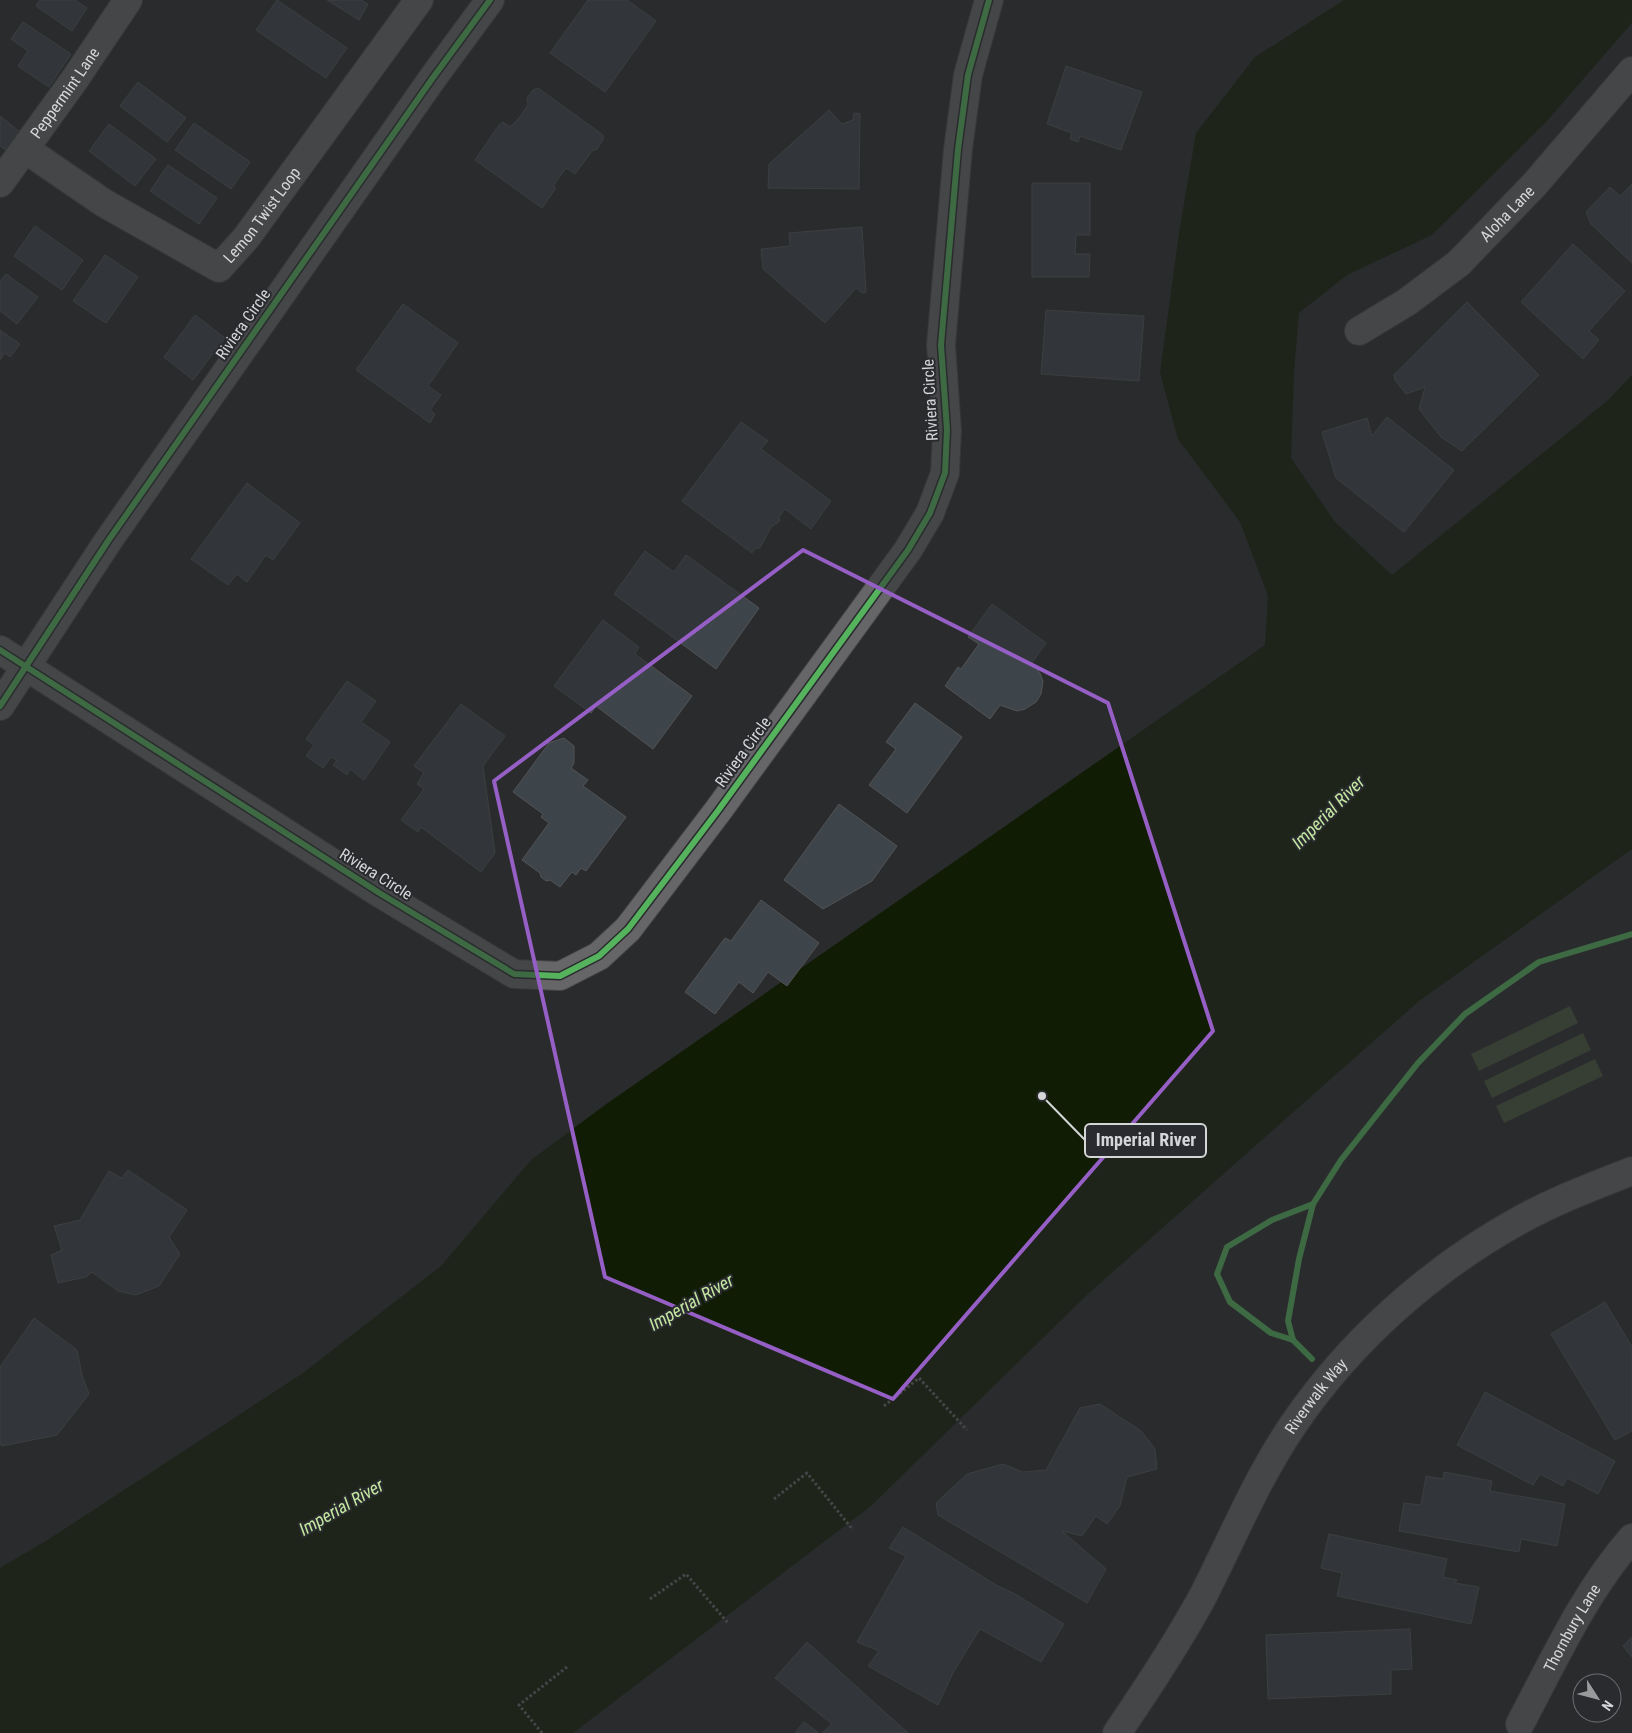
<svg xmlns="http://www.w3.org/2000/svg" width="1632" height="1733" font-family="'Roboto Condensed',sans-serif">
  <rect width="100%" height="100%" fill="#2a2b2d"/>
  <g fill="#47543a">
    <path d="M1570 1006 1578 1023 1479 1071 1471 1054Z"/>
    <path d="M1583 1033 1591 1050 1492 1098 1484 1081Z"/>
    <path d="M1595 1059 1603 1076 1504 1123 1496 1106Z"/>
  </g>
  <path fill="#101c04" d="M1344 0H1632V23L1546 122 1432 235 1347 275 1299 313 1294 373 1291 458 1335 522 1392 575 1607 401 1632 375V849L1419 1001 1089 1293 871 1506 573 1733H0V1568L49 1539 303 1373 441 1266 531 1160 605 1105 1265 645 1268 596 1240 522 1178 439 1160 373 1179 233 1196 133 1255 57Z"/>
  <g fill="#3d444a" stroke="#535355">
    <path d="M40 0H75L87 8 72 31 36 6Z"/>
    <path d="M277 0 347 48 326 78 256 30Z"/>
    <path d="M327 0H361L368 4 359 20Z"/>
    <path d="M588 0H627L656 21 605 92 550 53Z"/>
    <path d="M23 22 71 54 49 87 18 66 28 51 11 39Z"/>
    <path d="M1066 66 1142 92 1121 150 1080 136 1078 142 1070 139 1072 133 1047 124Z"/>
    <path d="M138 82 186 118 167 142 120 106Z"/>
    <path d="M538 88 603 135V140L597 149 592 151 575 174 566 168 553 186 556 188 542 208 475 160 499 125 503 122 510 127 519 118 528 105 527 98 533 90Z"/>
    <path d="M829 110 842 124 853 120 854 113 860 114 859 189 768 188 769 164Z"/>
    <path d="M0 116 25 136 11 154 0 146Z"/>
    <path d="M194 123 250 162 231 189 175 150Z"/>
    <path d="M109 124 156 159 135 186 89 151Z"/>
    <path d="M168 165 217 198 199 224 150 191Z"/>
    <path d="M1032 183H1090V235H1076L1075 254H1090L1089 277H1032Z"/>
    <path d="M1632 184V263L1591 224 1586 212 1610 187 1620 196Z"/>
    <path d="M35 226 83 260 62 290 14 256Z"/>
    <path d="M862 227 866 292 862 293 856 288 825 323 763 269 761 249 790 246 789 233Z"/>
    <path d="M1573 244 1625 291 1589 331 1599 340 1583 359 1521 302Z"/>
    <path d="M105 255 138 277 106 323 73 301Z"/>
    <path d="M6 274 38 297 17 324 0 311V281Z"/>
    <path d="M1467 302 1539 375 1462 451 1441 437 1419 409 1425 387 1406 394 1395 380 1394 375Z"/>
    <path d="M403 304 458 343 428 386 441 395 430 410 435 414 430 423 356 370Z"/>
    <path d="M1046 310 1144 316 1139 381 1041 374Z"/>
    <path d="M195 315 225 338 193 380 164 357Z"/>
    <path d="M0 330 20 344 10 357 5 353 0 360Z"/>
    <path d="M1387 417 1454 470 1404 532 1336 478 1322 432 1367 418 1372 436Z"/>
    <path d="M741 422 768 441 761 449 831 501 811 529 785 509 779 517 780 521 771 527 760 548H756L752 553 682 501Z"/>
    <path d="M247 483 300 523 273 560 266 555 247 582 237 574 228 585 191 559Z"/>
    <path d="M645 551 674 572 686 555 759 608 716 669 614 594Z"/>
    <path d="M992 604 1046 643 1032 663 1040 673 1043 681 1041 694 1036 702 1025 709 1017 711 1000 705 990 719 945 686 958 667 961 669 979 644 968 637Z"/>
    <path d="M603 620 639 647 635 654 692 696 653 749 596 706 591 713 554 686Z"/>
    <path d="M347 681 376 701 361 722 390 742 364 780 350 769 347 775 333 765 337 760 331 757 323 768 306 756 314 745 306 739Z"/>
    <path d="M915 703 962 737 907 813 869 785 896 749 886 742Z"/>
    <path d="M461 704 505 736 483 766 495 853 481 872 421 827 418 832 401 820 424 789 417 784 424 773 414 766Z"/>
    <path d="M564 738 574 746V763L571 768 588 780 583 786 626 817 586 871 581 868 576 875 572 872 560 887 550 880 546 881 541 877 540 873 522 860 549 823 541 817 543 814 513 792 549 743Z"/>
    <path d="M839 804 897 846 872 881 823 909 784 880Z"/>
    <path d="M761 900 819 943 787 986 768 972 753 993 739 982 715 1014 685 992 725 938 731 941Z"/>
    <path d="M128 1170 187 1210 169 1237 180 1254 159 1286 136 1295 118 1291 92 1272 86 1277 58 1283 51 1255 62 1250 54 1226 80 1220 109 1171 122 1178Z"/>
    <path d="M1605 1302 1632 1347V1431L1615 1440 1551 1334Z"/>
    <path d="M34 1318 77 1350 82 1375 89 1394 57 1435 2 1446 0 1444V1367Z"/>
    <path d="M1485 1392 1615 1461 1598 1494 1567 1478 1563 1486 1540 1474 1533 1485 1457 1445Z"/>
    <path d="M1100 1404 1141 1431 1155 1449 1157 1469 1127 1477 1120 1506 1107 1524 1096 1516 1082 1536 1062 1531 1106 1569 1087 1603 938 1515 936 1503 967 1474 1003 1464 1023 1472 1046 1470 1080 1408Z"/>
    <path d="M1444 1472 1492 1481 1490 1491 1565 1504 1557 1546 1521 1539 1519 1552 1399 1531 1404 1503 1421 1505 1426 1476 1443 1479Z"/>
    <path d="M903 1527 996 1585 1015 1594 1064 1624 1041 1662 980 1629 954 1671 938 1705 868 1666 879 1651 857 1642 906 1556 889 1548Z"/>
    <path d="M1329 1534 1447 1559 1443 1577 1457 1580 1455 1583 1479 1587 1471 1624 1337 1596 1342 1573 1321 1568Z"/>
    <path d="M1410 1629 1412 1669 1391 1670V1694L1268 1699 1266 1635Z"/>
    <path d="M1632 1637V1657L1623 1646Z"/>
    <path d="M807 1642 908 1733H822L832 1724 775 1678Z"/>
    <path d="M804 1722 819 1733H795Z"/>
  </g>
  <g fill="none" stroke-linecap="round" stroke-linejoin="round">
    <g stroke="#454648" stroke-width="30">
      <g id="minor">
        <path id="s1" d="M25 149 104 203 219 268 246 238 419 0"/>
        <path id="s2" d="M0 183 75 79 128 0"/>
        <path id="s3" d="M1359 331 1407 302 1459 263 1534 185 1632 71"/>
        <path d="M0 650 381 894 514 974 560 976 599 956 628 929 717 812 908 550 930 513 945 473 947 430 941 345 958 149 968 75 989 0"/>
        <path d="M0 706 108 541 432 79 490 0"/>
        <path id="s4" d="M1520 1724C1554 1660 1584 1593 1632 1538"/>
        <path id="s5" d="M1117 1733C1147 1689 1177 1644 1203 1596 1232 1539 1257 1478 1293 1425 1350 1341 1431 1269 1520 1220 1556 1200 1594 1186 1632 1171"/>
      </g>
    </g>
    <g stroke="#666667" stroke-width="3" stroke-dasharray="2.5 2.5" stroke-linecap="butt">
      <path d="M884 1406 919 1378 967 1430"/>
      <path d="M774 1499 807 1473 853 1530"/>
      <path d="M650 1599 686 1574 728 1623"/>
      <path d="M542 1733 519 1705 567 1667"/>
    </g>
    <use href="#minor" stroke="#666668" stroke-width="28"/>
    <g stroke="#292b2e" stroke-width="9">
      <g id="cycleway">
        <path d="M0 650 381 894 514 974 560 976 599 956 628 929 717 812 908 550 930 513 945 473 947 430 941 345 958 149 968 75 989 0"/>
        <path d="M0 706 108 541 432 79 490 0"/>
        <path d="M1293 1340 1271 1333 1230 1302 1217 1274 1227 1247 1272 1220 1313 1204"/>
        <path d="M1312 1359 1293 1340 1288 1321 1299 1259 1313 1204 1341 1160 1418 1063 1465 1014 1539 962 1632 934"/>
      </g>
    </g>
    <use href="#cycleway" stroke="#56b35d" stroke-width="6"/>
  </g>
  <path d="M0 0H1632V1733H0ZM803 550 1108 703 1213 1031 893 1399 605 1277 494 781Z" fill="#2a2b2d" fill-opacity=".55" fill-rule="evenodd"/>
  <path fill="none" stroke="#965fc6" stroke-width="4" stroke-linejoin="round" d="M803 550 1108 703 1213 1031 893 1399 605 1277 494 781Z"/>
  <g text-anchor="middle" dominant-baseline="central" stroke-width="4" stroke-linejoin="round" paint-order="stroke">
    <g font-size="16" fill="#d5d6d8" stroke="#292b2e">
      <text stroke="none"><textPath href="#s2" startOffset="111">Peppermint Lane</textPath></text>
      <text stroke="none"><textPath href="#s3" startOffset="190">Aloha Lane</textPath></text>
      <text stroke="none"><textPath href="#s1" startOffset="296">Lemon Twist Loop</textPath></text>
      <text transform="translate(243 324) rotate(-55)">Riviera Circle</text>
      <text transform="translate(930 400) rotate(-93)">Riviera Circle</text>
      <text transform="translate(743 752) rotate(-54)">Riviera Circle</text>
      <text transform="translate(376 874) rotate(32)">Riviera Circle</text>
      <text stroke="none"><textPath href="#s5" startOffset="392">Riverwalk Way</textPath></text>
      <text stroke="none"><textPath href="#s4" startOffset="109">Thornbury Lane</textPath></text>
    </g>
    <g font-size="18" font-style="italic" fill="#c4e7a1" stroke="#292b2e">
      <text transform="translate(1328 812) rotate(-45)">Imperial River</text>
      <text transform="translate(691 1302) rotate(-30)">Imperial River</text>
      <text transform="translate(341 1507) rotate(-30)">Imperial River</text>
    </g>
  </g>
  <path fill="none" stroke="#d5d6d8" stroke-width="2" d="M1042 1096L1085 1140"/>
  <circle fill="#d5d6d8" stroke="#292b2e" stroke-width="2" cx="1042" cy="1096" r="5"/>
  <rect fill="#292b2e" stroke="#d5d6d8" stroke-width="2" x="1085" y="1124" width="121" height="33" rx="5"/>
  <g font-size="18" text-anchor="middle" font-weight="bold" fill="#d5d6d8">
    <text x="1146" y="1146">Imperial River</text>
  </g>
  <g transform="translate(1597 1698) rotate(126)"><circle r="24" fill="#292b2e" stroke="#6e6f72"/>
  <path d="M0-4L9 19L0 12L-9 19Z" fill="#999a9c"/>
  <text y="-8" font-size="14" font-weight="bold" text-anchor="middle" fill="#d5d6d8">N</text>
  </g>
</svg>
